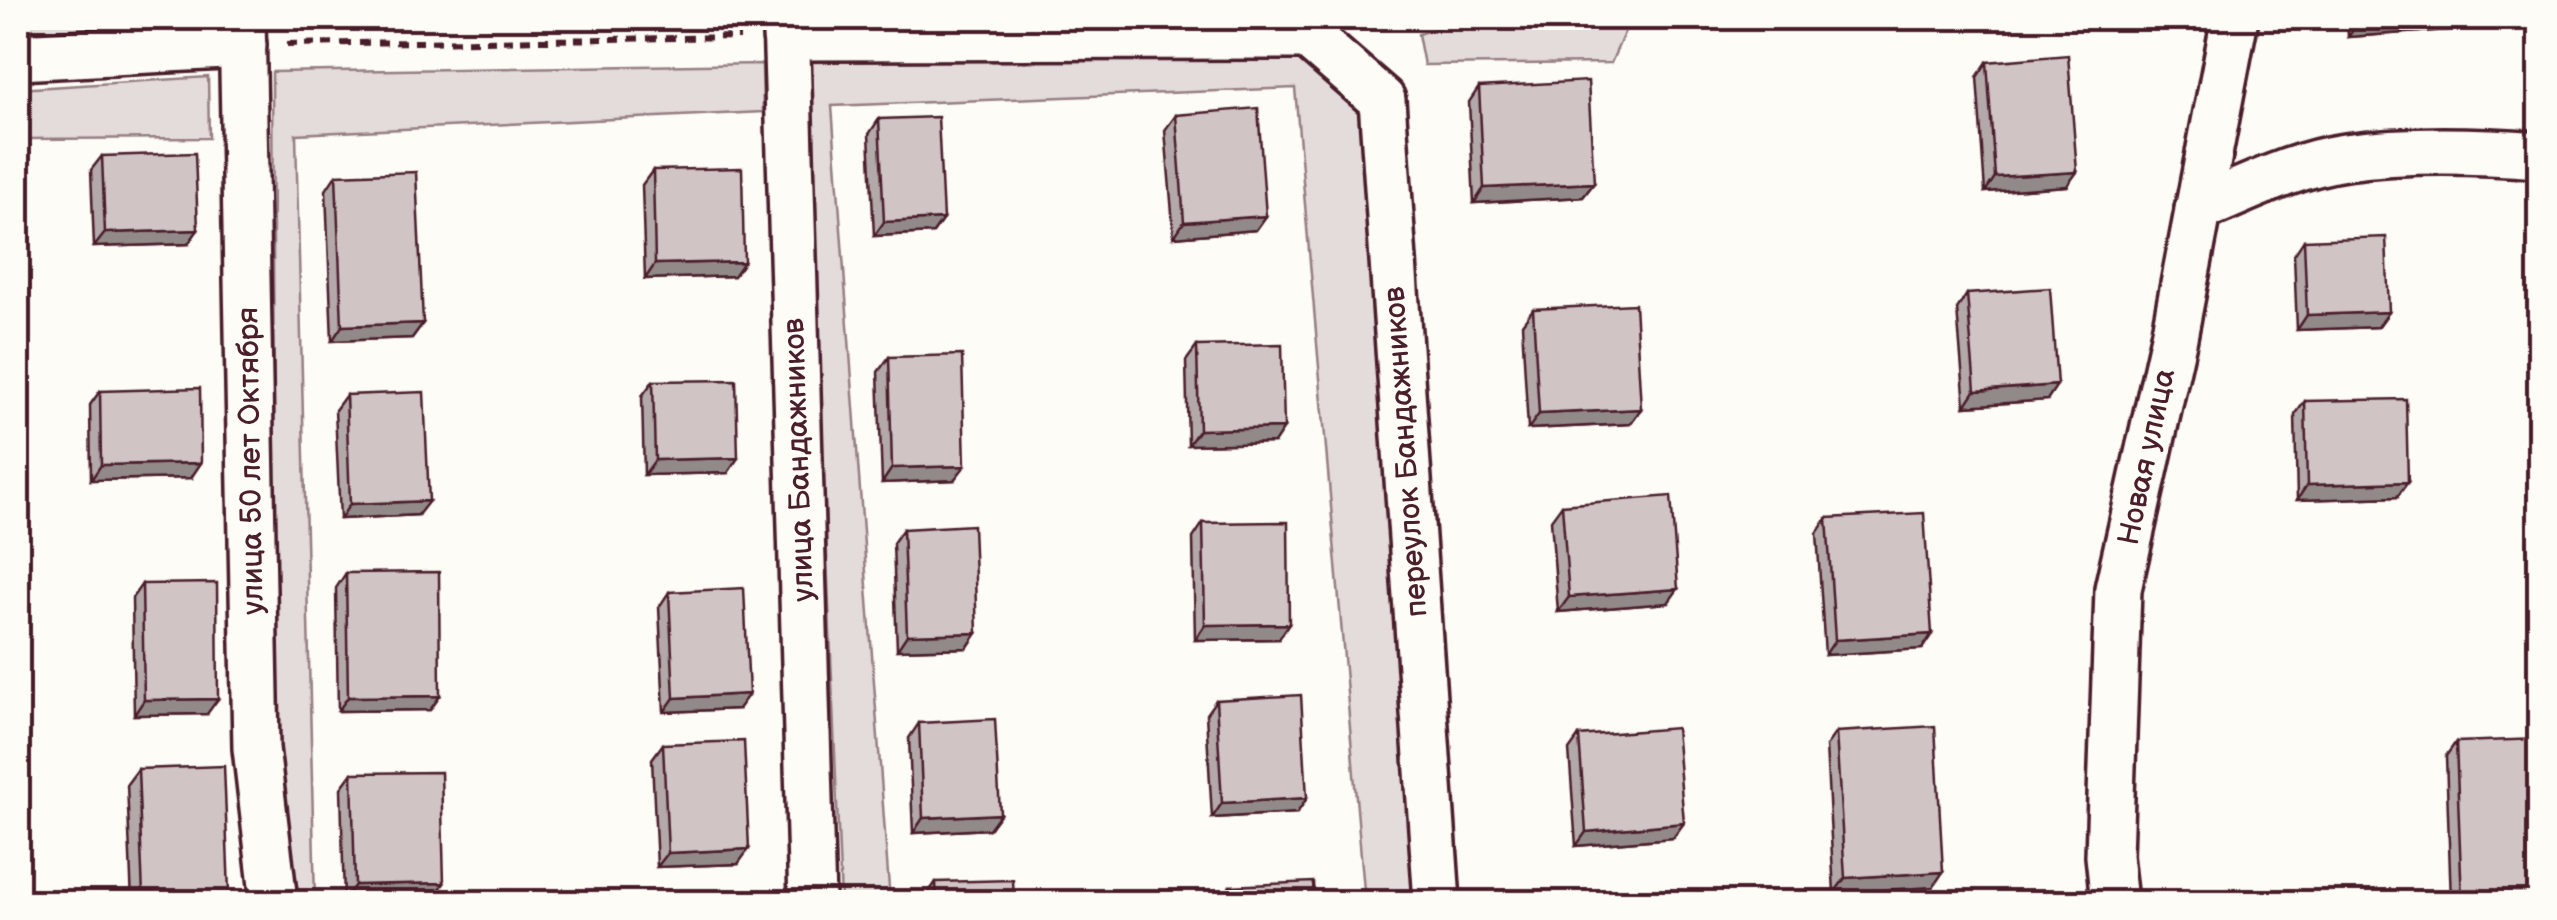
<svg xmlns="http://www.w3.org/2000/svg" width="2557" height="920" font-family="'Balsamiq Sans',sans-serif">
  <rect width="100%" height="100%" fill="#fdfcf7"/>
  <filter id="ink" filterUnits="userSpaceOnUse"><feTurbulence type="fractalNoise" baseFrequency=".01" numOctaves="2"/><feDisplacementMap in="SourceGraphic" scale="20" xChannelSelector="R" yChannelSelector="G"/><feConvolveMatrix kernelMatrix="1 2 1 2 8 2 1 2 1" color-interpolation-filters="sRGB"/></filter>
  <g filter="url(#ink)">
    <g fill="#e3dcda" stroke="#967e82" stroke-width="2.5">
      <path d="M18 18H216L218 28 18 39Z"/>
      <path d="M259 18H763L259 21Z"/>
      <path d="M1469 18H2132L1628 24 1611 63 1424 65 1418 34Z"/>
      <path d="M1305 58 1365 107 1414 902H1365L1295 88 832 106 890 902H841L807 62Z"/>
      <path d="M762 64 763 112 296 134 315 902H288L276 748 272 72Z"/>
      <path d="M208 77 209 138 18 139V89Z"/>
    </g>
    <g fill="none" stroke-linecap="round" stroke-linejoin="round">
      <g stroke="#4a1f2b" stroke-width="52">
        <g id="minor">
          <path d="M242 18 256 748 274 902"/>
          <path d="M786 18 812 902"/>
          <path d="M786 37 1308 36 1382 100 1437 902"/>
          <path d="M18 57 243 45"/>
          <path d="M2198 209C2245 190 2295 164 2345 157 2409 148 2476 150 2540 155"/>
          <path d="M2114 902 2109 856 2118 589 2174 337 2235 18"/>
        </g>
      </g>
      <path stroke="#4a1f2b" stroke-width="6" stroke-dasharray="10 8" stroke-linecap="butt" d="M287 44 740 37"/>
      <use href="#minor" stroke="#fdfcf7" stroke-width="45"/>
    </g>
    <g fill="#b3a9a9" stroke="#4a1f2b" stroke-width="2.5">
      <path d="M2347 18H2496L2490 27 2348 37Z"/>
      <path d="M1987 62 2067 186 1985 192 1977 77Z"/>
      <path d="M1479 87 1594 183 1583 197 1474 203 1469 102Z"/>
      <path d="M1176 115 1266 216 1256 230 1174 237 1165 130Z"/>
      <path d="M879 119 943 219 933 233 874 236 869 134Z"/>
      <path d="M102 156 188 244 94 247 91 170Z"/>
      <path d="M653 170 744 262 734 276 645 279 642 185Z"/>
      <path d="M336 175 423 323 412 338 332 341 326 190Z"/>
      <path d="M2304 240 2389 312 2378 327 2297 330 2294 255Z"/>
      <path d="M1967 294 2047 400 1965 406 1957 309Z"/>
      <path d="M1533 309 1641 409 1630 424 1528 429 1522 324Z"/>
      <path d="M1197 346 1274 443 1188 445 1186 361Z"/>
      <path d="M889 357 954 480 882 483 878 372Z"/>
      <path d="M653 381 728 473 644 475 642 396Z"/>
      <path d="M100 391 191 478 91 480 90 405Z"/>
      <path d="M346 395 418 515 340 519 335 410Z"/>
      <path d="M2305 401 2397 497 2297 500 2295 415Z"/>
      <path d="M1562 505 1668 603 1558 612 1551 520Z"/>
      <path d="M1827 518 1922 649 1825 655 1817 533Z"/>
      <path d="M1203 523 1279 639 1195 640 1193 538Z"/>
      <path d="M903 529 977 633 967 648 897 650 893 543Z"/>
      <path d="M346 573 440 696 430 710 338 711 336 588Z"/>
      <path d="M142 584 207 714 134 715 132 598Z"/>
      <path d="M669 592 738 709 664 712 659 607Z"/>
      <path d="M1216 700 1307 798 1297 813 1212 818 1206 714Z"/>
      <path d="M919 723 1000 814 989 829 913 833 909 738Z"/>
      <path d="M1836 732 1933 887 1834 893 1826 746Z"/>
      <path d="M1579 736 1673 838 1576 846 1569 750Z"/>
      <path d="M2456 742 2540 902H2451L2446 756Z"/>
      <path d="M663 744 738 864 657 867 652 759Z"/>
      <path d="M138 769 229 893 222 902H132L127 784Z"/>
      <path d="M352 773 444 883 434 898 344 900 341 788Z"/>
      <path d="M936 882 1014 902H926V896Z"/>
      <path d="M1230 886 1314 902H1220Z"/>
    </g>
    <g fill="#928a89" stroke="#4a1f2b" stroke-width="2.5">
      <path d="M2428 18H2496L2490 27 2348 37 2358 23Z"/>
      <path d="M2077 172 2067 186 1985 192 1995 177Z"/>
      <path d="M1594 183 1583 197 1474 203 1484 188Z"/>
      <path d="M1266 216 1256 230 1174 237 1184 222Z"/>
      <path d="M943 219 933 233 874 236 884 222Z"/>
      <path d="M198 230 188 244 94 247 105 233Z"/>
      <path d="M744 262 734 276 645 279 655 264Z"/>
      <path d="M2389 312 2378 327 2297 330 2307 315Z"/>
      <path d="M423 323 412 338 332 341 342 326Z"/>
      <path d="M2057 385 2047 400 1965 406 1975 391Z"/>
      <path d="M1641 409 1630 424 1528 429 1539 414Z"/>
      <path d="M1284 428 1274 443 1188 445 1199 430Z"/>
      <path d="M738 458 728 473 644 475 655 460Z"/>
      <path d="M201 463 191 478 91 480 101 465Z"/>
      <path d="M965 466 954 480 882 483 892 468Z"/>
      <path d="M2408 482 2397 497 2297 500 2307 485Z"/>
      <path d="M429 501 418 515 340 519 350 504Z"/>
      <path d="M1678 589 1668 603 1558 612 1569 597Z"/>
      <path d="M1289 624 1279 639 1195 640 1205 625Z"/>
      <path d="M977 633 967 648 897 650 907 635Z"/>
      <path d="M1932 634 1922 649 1825 655 1835 640Z"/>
      <path d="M749 694 738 709 664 712 674 698Z"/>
      <path d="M440 696 430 710 338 711 348 697Z"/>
      <path d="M218 699 207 714 134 715 144 700Z"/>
      <path d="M1307 798 1297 813 1212 818 1222 803Z"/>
      <path d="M1000 814 989 829 913 833 923 818Z"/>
      <path d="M1684 823 1673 838 1576 846 1586 832Z"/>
      <path d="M749 849 738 864 657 867 668 853Z"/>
      <path d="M1943 872 1933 887 1834 893 1845 878Z"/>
      <path d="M444 883 434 898 344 900 355 885Z"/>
      <path d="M229 893 222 902H138L143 896Z"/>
    </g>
    <g fill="#d0c5c4" stroke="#4a1f2b" stroke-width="2.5">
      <path d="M2358 18H2428L2358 23Z"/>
      <path d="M2068 55 2077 172 1995 177 1987 62Z"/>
      <path d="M1588 81 1594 183 1484 188 1479 87Z"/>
      <path d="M1258 108 1266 216 1184 222 1176 115Z"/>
      <path d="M938 117 943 219 884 222 879 119Z"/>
      <path d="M195 153 198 230 105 233 102 156Z"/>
      <path d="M742 168 744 262 655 264 653 170Z"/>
      <path d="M416 172 423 323 342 326 336 175Z"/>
      <path d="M2386 237 2389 312 2307 315 2304 240Z"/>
      <path d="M2050 288 2057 385 1975 391 1967 294Z"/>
      <path d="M1635 304 1641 409 1539 414 1533 309Z"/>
      <path d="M1282 344 1284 428 1199 430 1197 346Z"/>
      <path d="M962 355 965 466 892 468 889 357Z"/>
      <path d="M736 380 738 458 655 460 653 381Z"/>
      <path d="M200 388 201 463 101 465 100 391Z"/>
      <path d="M424 392 429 501 350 504 346 395Z"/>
      <path d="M2406 399 2408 482 2307 485 2305 401Z"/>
      <path d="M1671 496 1678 589 1569 597 1562 505Z"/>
      <path d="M1924 513 1932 634 1835 640 1827 518Z"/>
      <path d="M1288 522 1289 624 1205 625 1203 523Z"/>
      <path d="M973 525 977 633 907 635 903 529Z"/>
      <path d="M439 572 440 696 348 697 346 573Z"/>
      <path d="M217 583 218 699 144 700 142 584Z"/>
      <path d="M744 588 749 694 674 698 669 592Z"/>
      <path d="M1301 695 1307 798 1222 803 1216 700Z"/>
      <path d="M995 719 1000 814 923 818 919 723Z"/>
      <path d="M1935 726 1943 872 1845 878 1836 732Z"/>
      <path d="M1676 728 1684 823 1586 832 1579 736Z"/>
      <path d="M2540 739V902H2462L2456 742Z"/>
      <path d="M744 741 749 849 668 853 663 744Z"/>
      <path d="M224 766 229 893 143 896 138 769Z"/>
      <path d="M441 772 444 883 355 885 352 773Z"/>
      <path d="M1013 880 1014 902H937L936 882Z"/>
      <path d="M1313 882 1314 902H1230V886Z"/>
    </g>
  </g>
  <g text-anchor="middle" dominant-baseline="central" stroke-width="9" stroke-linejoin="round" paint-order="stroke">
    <g font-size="30" fill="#4a1f2b" stroke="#fdfcf7">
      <text transform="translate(1406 452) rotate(-94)">переулок Бандажников</text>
      <text transform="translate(2147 457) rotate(-78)">Новая улица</text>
      <text transform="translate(799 460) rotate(-92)">улица Бандажников</text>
      <text transform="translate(251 461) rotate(-91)">улица 50 лет Октября</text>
    </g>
  </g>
  <rect width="2557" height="920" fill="none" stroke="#fdfcf7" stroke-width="60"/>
  <rect x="30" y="30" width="2497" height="860" fill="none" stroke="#4a1f2b" stroke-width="4" filter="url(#ink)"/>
</svg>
